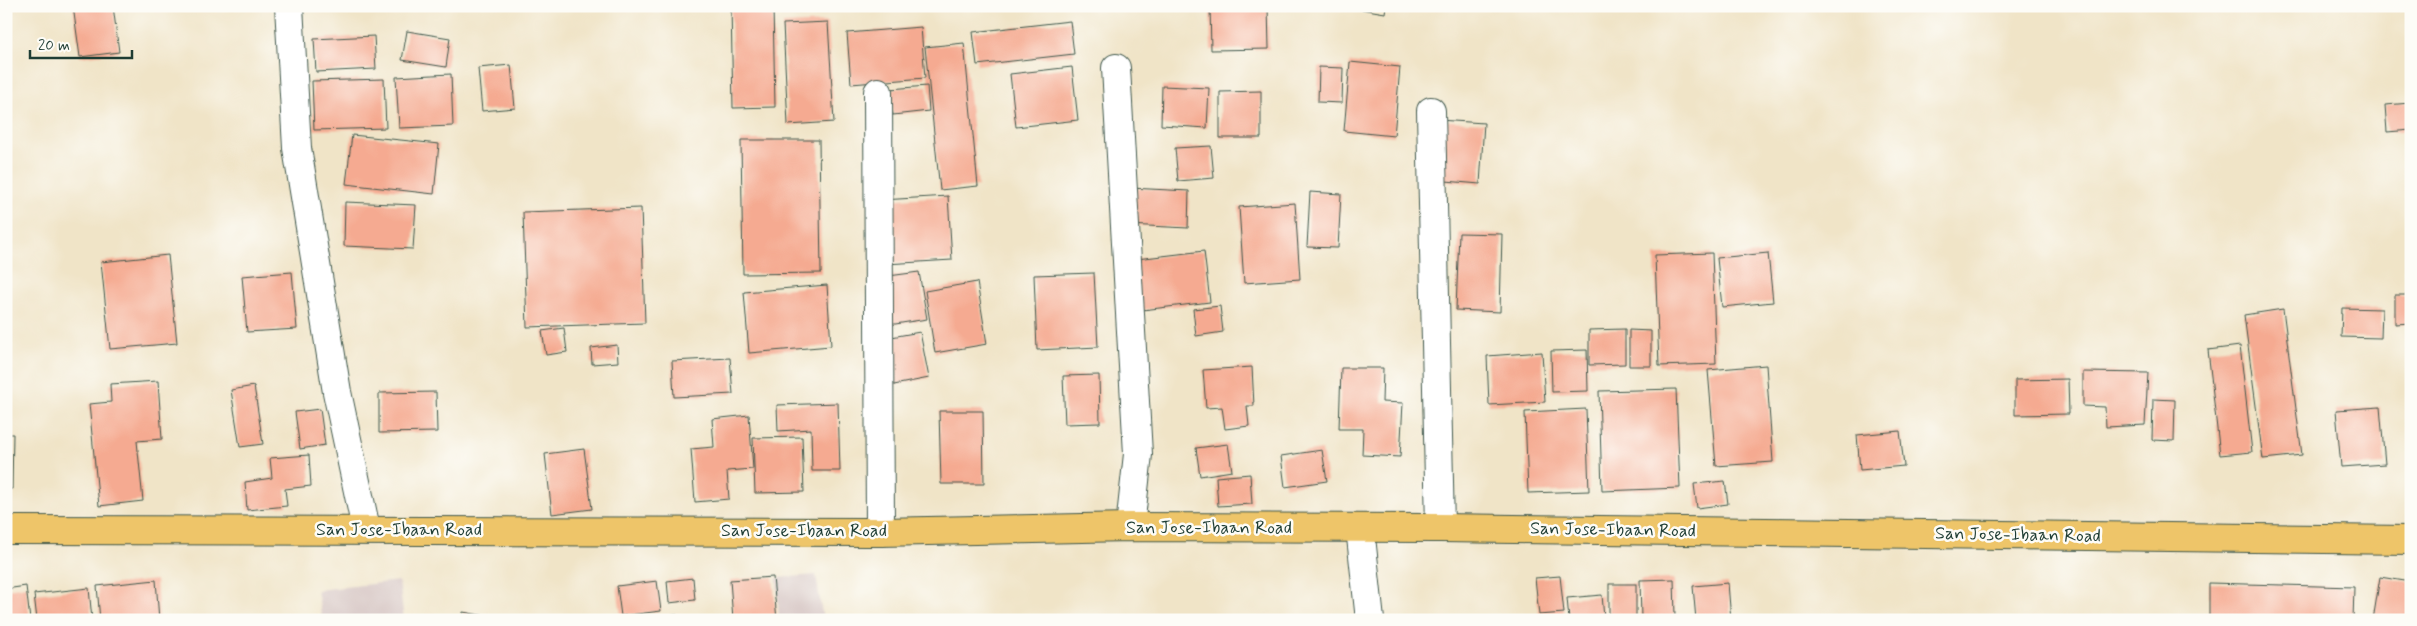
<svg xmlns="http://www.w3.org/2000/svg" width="2417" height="626" font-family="Mynerve,sans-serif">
  <rect width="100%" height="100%" fill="#fdfcf7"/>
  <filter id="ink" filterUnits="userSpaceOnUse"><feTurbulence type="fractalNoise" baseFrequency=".02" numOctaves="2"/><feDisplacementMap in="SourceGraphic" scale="10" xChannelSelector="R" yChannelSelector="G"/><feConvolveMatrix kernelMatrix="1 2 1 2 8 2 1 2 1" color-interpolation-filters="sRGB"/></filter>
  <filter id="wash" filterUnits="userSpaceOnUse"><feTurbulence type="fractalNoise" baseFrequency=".0096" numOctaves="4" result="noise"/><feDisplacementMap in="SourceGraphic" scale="20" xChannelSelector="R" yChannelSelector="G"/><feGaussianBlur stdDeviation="1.12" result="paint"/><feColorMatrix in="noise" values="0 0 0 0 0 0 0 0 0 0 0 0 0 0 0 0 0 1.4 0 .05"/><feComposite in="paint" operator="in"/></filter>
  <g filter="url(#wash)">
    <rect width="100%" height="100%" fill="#f0e4c7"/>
    <g fill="#d1bfbe">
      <path d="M816 575 823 620H779L777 578Z"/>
      <path d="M399 581 404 620H322L317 590Z"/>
    </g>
    <g id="blocks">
      <g fill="#f5aa91">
        <path d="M73 6H113L119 52 80 57Z"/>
        <path d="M773 6 775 107 733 108 731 7Z"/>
        <path d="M1210 6H1268L1269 49 1211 50Z"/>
        <path d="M1343 6H1386L1385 13Z"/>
        <path d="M1070 21 1074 54 977 65 973 32Z"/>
        <path d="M828 22 834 122 788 125 783 24Z"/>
        <path d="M921 27 925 78 851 84 847 33Z"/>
        <path d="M407 31 450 38 446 67 402 60Z"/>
        <path d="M374 36 376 69 316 72 314 39Z"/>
        <path d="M964 43 978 186 940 190 925 47Z"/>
        <path d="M1350 62 1400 67 1394 136 1344 131Z"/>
        <path d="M511 65 515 108 482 111 478 68Z"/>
        <path d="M1072 67 1078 120 1016 127 1010 74Z"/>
        <path d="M1319 67 1343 68 1342 103 1318 102Z"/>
        <path d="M451 74 453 126 399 128 396 77Z"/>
        <path d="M384 79 386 128 314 130 312 81Z"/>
        <path d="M927 86 929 111 893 115 890 89Z"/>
        <path d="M1162 86 1209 88 1207 128 1161 125Z"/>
        <path d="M1261 91V138H1220V92Z"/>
        <path d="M2411 103V130L2387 132 2385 105Z"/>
        <path d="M1438 120 1484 123 1480 184 1434 180Z"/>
        <path d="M352 135 439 144 434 194 346 184Z"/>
        <path d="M741 140H819L821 273 743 274Z"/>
        <path d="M1211 146 1214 178 1178 181 1175 148Z"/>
        <path d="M1130 188 1189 191 1188 228 1128 225Z"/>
        <path d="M1310 192 1341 194 1338 248 1307 247Z"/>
        <path d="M948 196 952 260 886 264 882 200Z"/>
        <path d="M345 202 416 205 413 249 344 246Z"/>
        <path d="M1295 203 1300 279 1244 283 1239 207Z"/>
        <path d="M641 208 645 323 527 327 523 212Z"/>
        <path d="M1459 233 1502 234 1500 312 1456 310Z"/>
        <path d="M1204 251 1210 302 1134 311 1128 260Z"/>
        <path d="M1712 253 1716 364 1659 366 1655 255Z"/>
        <path d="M1768 253 1773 302 1722 307 1717 258Z"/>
        <path d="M168 255 177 343 110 349 101 262Z"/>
        <path d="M292 272 297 329 247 332 242 276Z"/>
        <path d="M919 272 927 319 889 325 881 277Z"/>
        <path d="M1094 273 1098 347 1037 350 1034 275Z"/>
        <path d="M977 282 987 344 935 353 925 291Z"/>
        <path d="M827 285 831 346 749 353 744 292Z"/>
        <path d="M2395 295H2411V323L2395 324Z"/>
        <path d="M1220 306 1223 332 1196 336 1193 309Z"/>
        <path d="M2342 308 2382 309 2381 338 2341 337Z"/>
        <path d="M2283 309 2302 455 2263 459 2244 315Z"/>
        <path d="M564 328 567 352 546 355 542 331Z"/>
        <path d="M1625 329V364L1589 365V330Z"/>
        <path d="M1629 330 1651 331V366H1629Z"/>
        <path d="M920 332 929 378 889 386 880 339Z"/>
        <path d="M617 345 618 362 592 364 591 348Z"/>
        <path d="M2240 346 2252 452 2220 455 2208 350Z"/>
        <path d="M1587 350 1588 391 1552 392 1551 351Z"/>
        <path d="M1542 352 1545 402 1489 405 1487 356Z"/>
        <path d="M730 358 733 394 674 397 672 361Z"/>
        <path d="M1766 365 1773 462 1716 466 1708 370Z"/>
        <path d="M1252 367 1254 406H1247L1249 426 1225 429 1222 407 1206 408 1203 370Z"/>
        <path d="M1341 368H1383L1382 402 1403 403 1400 457 1362 455 1363 429H1339Z"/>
        <path d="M2083 372 2148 373 2145 425 2106 427 2105 407 2083 406Z"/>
        <path d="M1099 375 1100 423 1065 424 1063 376Z"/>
        <path d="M2068 379 2069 414 2015 415V380Z"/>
        <path d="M158 381 162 439 137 441 143 501 99 506 89 404 111 402 110 384Z"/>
        <path d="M254 386 263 444 240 447 231 390Z"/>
        <path d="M1676 389 1680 488 1602 491 1599 391Z"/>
        <path d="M436 392 437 432 379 433V393Z"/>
        <path d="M2153 399 2175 400 2174 441 2152 440Z"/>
        <path d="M838 403 840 471H812L811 429 778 431 777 405Z"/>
        <path d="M2380 407 2385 464 2341 467 2336 410Z"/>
        <path d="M320 409 325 445 300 449 295 412Z"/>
        <path d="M1586 409 1589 491 1528 493 1525 412Z"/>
        <path d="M939 411H983L984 484H941Z"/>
        <path d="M749 415 753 469 727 471 729 499 695 502 691 449 714 447 712 419Z"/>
        <path d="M1900 431 1904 466 1860 470 1857 435Z"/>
        <path d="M6 434H13L12 489H6Z"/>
        <path d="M802 437 804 492 755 493 753 438Z"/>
        <path d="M1228 444 1232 471 1200 476 1196 448Z"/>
        <path d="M584 449 592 509 552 514 545 454Z"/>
        <path d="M1322 450 1327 481 1285 487 1281 456Z"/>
        <path d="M309 455 311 486 285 489 287 506 247 510 245 482 272 478 270 458Z"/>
        <path d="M1250 474 1252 504 1218 506 1216 477Z"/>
        <path d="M1725 481 1728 504 1697 508 1694 484Z"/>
        <path d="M1560 576 1564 613 1539 615 1535 578Z"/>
        <path d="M773 577 777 620H733L730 580Z"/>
        <path d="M2380 577 2411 582V620H2373Z"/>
        <path d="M693 578 695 600 669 603 667 581Z"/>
        <path d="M1674 579 1675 617 1641 618 1640 580Z"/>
        <path d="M156 580 159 620H100L97 586Z"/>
        <path d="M657 581 661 611 621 616 617 586Z"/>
        <path d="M1728 583 1731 620H1696L1693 586Z"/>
        <path d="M2209 583 2354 587 2353 620H2209Z"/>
        <rect x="1609" y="584" width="27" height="36"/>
        <path d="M26 586 30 620H6V589Z"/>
        <path d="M89 588 92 620H37L34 594Z"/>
        <path d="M1602 595 1604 618 1569 620 1567 598Z"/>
        <path d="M463 612 504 619V620H462Z"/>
        <path d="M677 615V620H633V618Z"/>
      </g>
    </g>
  </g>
  <g filter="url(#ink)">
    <use href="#blocks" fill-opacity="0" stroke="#3e564a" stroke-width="1"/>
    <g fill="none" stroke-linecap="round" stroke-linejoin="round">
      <g stroke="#3e564a" stroke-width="30">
        <g id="minor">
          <path d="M289 6 297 148 337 392 366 529"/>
          <path d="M1116 68 1138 454 1130 527"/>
          <path d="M878 92 880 532"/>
          <path d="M1431 111 1440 528"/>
          <path d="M1360 528 1370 620"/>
        </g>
      </g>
      <g stroke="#3e564a" stroke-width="30">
        <path id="major" d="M6 530 880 532 1130 527 1440 528 2411 540"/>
      </g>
      <use href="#minor" stroke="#fff" stroke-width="28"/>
      <use href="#major" stroke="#eec569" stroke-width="28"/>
    </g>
  </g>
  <g text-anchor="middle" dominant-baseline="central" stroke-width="5" stroke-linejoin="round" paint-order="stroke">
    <g font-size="18" fill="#1f3d34" stroke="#fdfcf7">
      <text x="1209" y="528">San Jose-Ibaan Road</text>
      <text x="399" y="530">San Jose-Ibaan Road</text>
      <text transform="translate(1613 530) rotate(1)">San Jose-Ibaan Road</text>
      <text x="804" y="531">San Jose-Ibaan Road</text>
      <text transform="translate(2018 535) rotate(1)">San Jose-Ibaan Road</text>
    </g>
  </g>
  <rect width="2417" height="626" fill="none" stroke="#fdfcf7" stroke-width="25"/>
  <path d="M30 50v8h102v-8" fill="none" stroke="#1f3d34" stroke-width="2.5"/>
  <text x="38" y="50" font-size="15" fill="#1f3d34" stroke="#fdfcf7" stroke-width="4" paint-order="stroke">20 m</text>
</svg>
